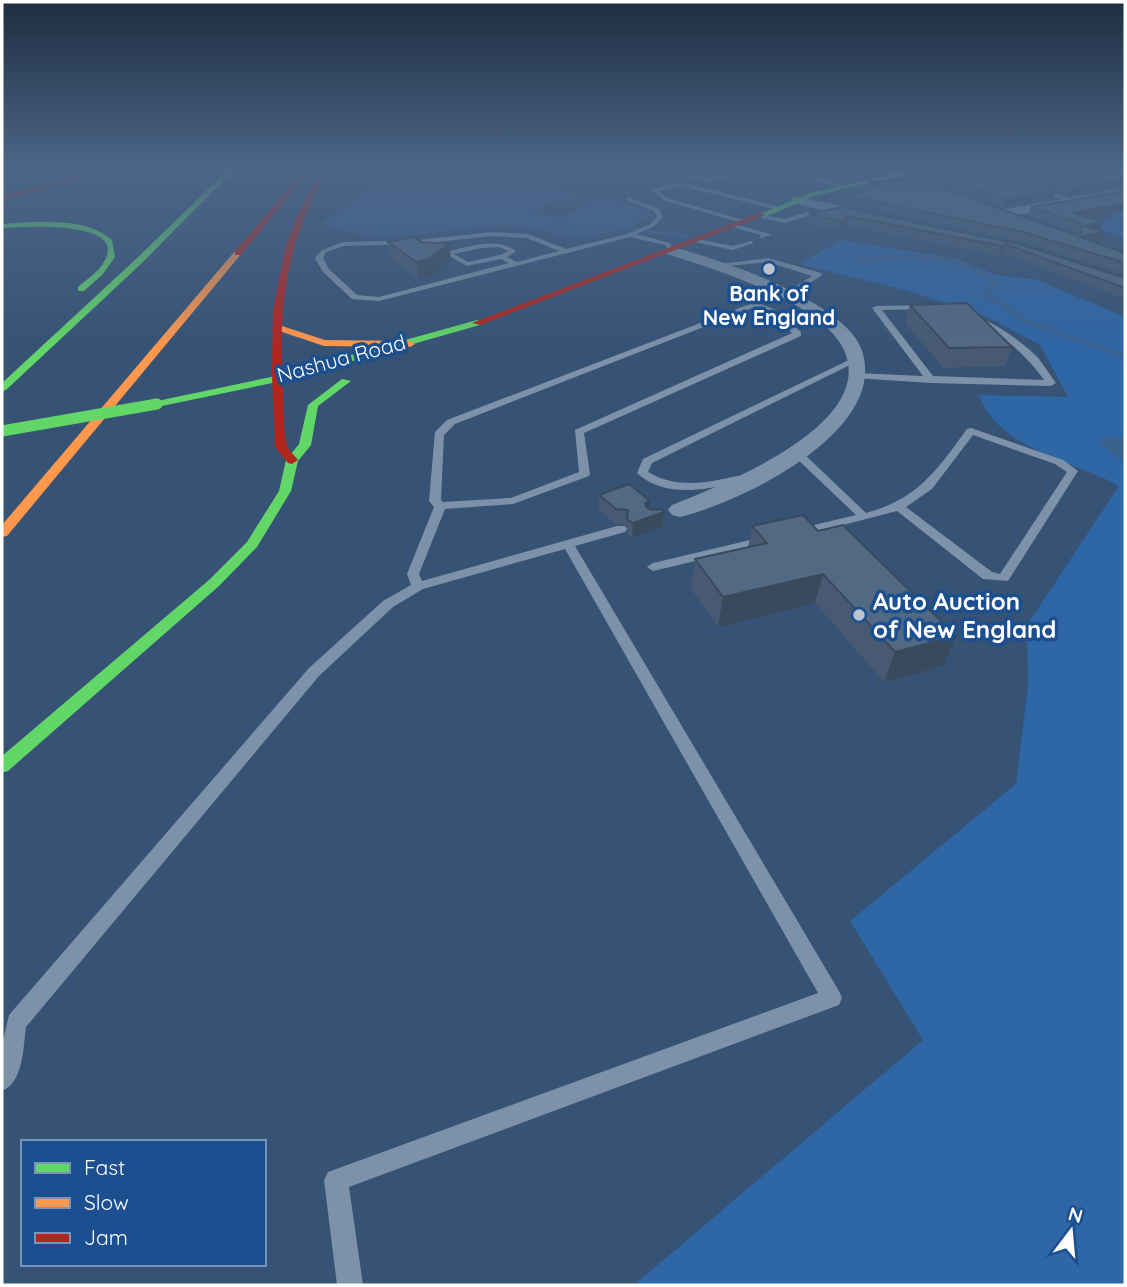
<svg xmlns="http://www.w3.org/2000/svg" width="1127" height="1287" font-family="Quicksand,sans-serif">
  <rect width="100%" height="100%" fill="#365274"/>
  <g fill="#2f66a5">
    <path d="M1125 200V238L1084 225 1113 217 1079 204Z"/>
    <path d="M841 240 958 259 999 276 1035 279 1125 317V1285H634L923 1040 850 921 1016 784 1028 685 1027 625 1119 486C1074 461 998 449 979 395L1068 397 1040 345 991 319 909 291 799 264Z"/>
  </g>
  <g fill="#3b618d">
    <path d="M386 169C428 169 521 157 551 190L584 195 552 202 533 214 563 218C602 190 611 198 653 214 631 229 599 237 571 236 548 234 525 225 502 226 444 229 374 248 321 223L355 201 359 193 370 190Z"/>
    <path d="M1108 436 1125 438V462L1098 443Z"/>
  </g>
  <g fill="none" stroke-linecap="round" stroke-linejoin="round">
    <g stroke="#3b618d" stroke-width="3.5">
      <path d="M625 227 687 236"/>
      <path d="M869 260 912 256 946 260"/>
    </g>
    <g stroke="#3b618d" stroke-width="4.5">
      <path d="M934 258C958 261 977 267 996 283L985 296 1006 306 1025 321 1125 356"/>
      <path d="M859 261 884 258"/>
    </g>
    <g fill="#7d92a8" fill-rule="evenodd">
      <path d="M664 169C679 168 693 179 708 178 725 177 741 168 758 169L706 182Z"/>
      <path d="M817 178 841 185 842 186 839 188 815 181Z"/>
      <path d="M681 182 780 207 781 208 778 210 681 186 659 191 667 198 747 221 745 224 663 200 651 190Z"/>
      <path d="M1037 188 1079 201 1080 202 1077 204 1035 191Z"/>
      <path d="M628 197 659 209 663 217 653 227 636 234 670 243 674 252H670L665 245 630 237 379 301 352 299 323 272 315 258 322 250 343 242 418 240 492 232 528 234 566 249 627 234 649 225 657 217 654 211 626 200ZM492 236 527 238 559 251 517 262 507 257 515 252V250C495 237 468 247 446 252V254L467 266 501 259 509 263 379 297 357 295 329 269 323 258 326 252 344 246 418 244ZM499 247 508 251 500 255 468 262 454 254 482 248Z"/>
      <path d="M807 212 831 216 828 218 807 216 785 223 755 216 758 214 785 219Z"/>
      <path d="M734 224 770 234 771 235 759 239 761 235 732 227Z"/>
      <path d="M697 239 733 246 751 241 754 243 733 250 695 242Z"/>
      <path d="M768 258 821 273 822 275 789 297 785 295 786 293 812 276 768 262 717 267 713 265Z"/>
      <path d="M755 302 774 309 801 332V336L584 433 590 474 589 476 513 504 445 509 419 574 422 581 617 526H625L627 529 625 532 575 546 839 991 842 998 839 1005 349 1187 363 1285H337L324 1180 328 1172 818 993 565 549 423 589 393 607 319 676 26 1027C23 1047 24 1082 2 1091V1045L9 1015 309 668 383 601 411 585 407 574 434 507 429 501 435 432 447 420ZM755 307 768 313 792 333 575 430 579 472 511 498 443 502 441 500 444 435 455 424Z"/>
      <path d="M928 305 932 307 931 309 882 310 933 376 1044 380C1029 358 998 329 972 321V317C989 317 1028 346 1039 359 1045 367 1050 375 1056 383L1051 386 931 383 854 378V374L857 373 923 376 872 308 876 306Z"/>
      <path d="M853 358 860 360 652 463 648 472C680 491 713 481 747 474L753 477 751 479C715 488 667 501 637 473L643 459Z"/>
      <path d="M971 428 1063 460 1078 471 1008 581 983 579 897 511 797 537 791 533 793 530 856 515 794 456V452H802L866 513C918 499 937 470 967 429ZM973 435 1055 464 1067 472 1000 574 992 572 906 507 932 489Z"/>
      <path d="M767 536 771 537 773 540 771 543 653 571 647 567 653 563Z"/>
    </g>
    <g fill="#7d92a8" fill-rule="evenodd">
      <path d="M871 169H886L929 185 919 187Z"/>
      <path d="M1125 188V196L1005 217 999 213 1005 209Z"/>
      <path d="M796 196 877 214 878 217 872 221 792 203V197Z"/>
      <path d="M672 247C719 259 842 300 861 348 892 430 742 502 680 517L672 515 668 510 672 505C721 485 881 424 843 348 819 301 714 269 667 254V248Z"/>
    </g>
    <g fill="#63d668" fill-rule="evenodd">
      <path d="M229 169H235L142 263 6 390 2 391V383L136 259Z"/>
      <path d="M917 169H927L814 196 765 217 758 215 810 193Z"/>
      <path d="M28 222C56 222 90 220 112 240L115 257 103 274 84 291H78V287C87 279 100 271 105 260 127 219 20 227 2 228V224Z"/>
      <path d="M477 320 482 323 480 325 282 381 157 407 152 404 157 401 276 376Z"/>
      <path d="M342 379 351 381 318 406 311 445 298 461 291 491 257 547 219 586 8 771 2 773V756L209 580 247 542 279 491 286 460 299 444 308 405Z"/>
    </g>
    <g fill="#ff974d" fill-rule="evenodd">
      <path d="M235 251 242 253 7 536 2 537V525Z"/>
      <path d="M276 324 325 340 410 341 415 344 410 347 324 346 273 329V325Z"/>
    </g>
    <g fill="#b3261e" fill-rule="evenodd">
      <path d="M106 169H115L2 200V196Z"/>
      <path d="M305 169H311L241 255H235V251Z"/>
      <path d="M317 179 322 180C284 254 278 312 283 394 284 407 283 437 288 448 290 452 295 456 298 460L292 464 288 463 275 447 272 376 273 310 286 245 298 213Z"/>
      <path d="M759 213 766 215 480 325 472 323Z"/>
    </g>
    <path stroke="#63d668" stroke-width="11" d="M2 431 157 404"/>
  </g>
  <g fill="#475a72">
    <path d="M800 169H875L874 173 840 181Z"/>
    <path d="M920 169H1110L1125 173V186L1069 196 1056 191 1053 198 1004 207 918 177Z"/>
    <path d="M868 181 1075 235H1077V233L1028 216 1031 207 1125 211 1090 218 1103 222 1100 231V242L1095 243 1125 253V274L1020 241 847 204 849 196 867 190 866 189Z"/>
    <path d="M841 207 1019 244 1125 278V299L1002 253 999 256 847 225 838 230 807 223 809 214Z"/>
    <path d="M388 242 451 260 428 277 418 279 390 258Z"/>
    <path d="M910 305 1012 347 1005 366 943 368 905 323Z"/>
    <path d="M599 495 649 509 662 527 632 538 627 534V525L615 524 599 510Z"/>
    <path d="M803 515 943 666 884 682 815 603 718 627 691 589 695 559 748 548 752 526Z"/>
  </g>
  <g fill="#394a5c">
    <path d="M860 169H875L874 173 840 181 842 173Z"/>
    <path d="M1125 179V186L1069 196 1072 187Z"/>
    <path d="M1056 190 1053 198 1004 207 1007 199Z"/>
    <path d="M1125 203V211L1073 221 1074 213Z"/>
    <path d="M848 216 847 225 838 230 840 221Z"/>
    <path d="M1103 222 1099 231 1085 226Z"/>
    <path d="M1104 232 1100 242 1076 246 1079 237Z"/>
    <path d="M449 244 451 260 428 277 418 279 416 262Z"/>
    <path d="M1005 244 1002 253 999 256 1002 246Z"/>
    <path d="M650 501 648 515 645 503Z"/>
    <path d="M664 512 662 527 632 538 633 523Z"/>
    <path d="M823 574 815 603 718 627 723 597Z"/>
    <path d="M956 636 943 666 884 682 895 652Z"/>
  </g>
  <g fill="#526984" stroke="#394a5c" stroke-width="2">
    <path d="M828 169H860L842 173Z"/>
    <path d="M920 169H990L1056 190 1007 199Z"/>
    <path d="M1014 169H1110L1125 173V179L1072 187Z"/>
    <path d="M910 177 1075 235 1082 233 1080 223 1031 207 1125 191V203L1074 213 1103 222 1085 226 1104 232 1079 237 1125 253V263L1023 232 849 196 881 185 868 181 893 182Z"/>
    <path d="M841 207 1019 244 1125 278V288L1005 244 1002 246 848 216 840 221 809 214Z"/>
    <path d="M414 237 422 242 449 244 426 260 416 262 388 242Z"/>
    <path d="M967 303 1012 347 949 348 910 305Z"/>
    <path d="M629 484 650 501 645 503 646 507 652 510 660 509 664 512 633 523 627 519 628 510 616 509 599 495Z"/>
    <path d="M803 515 818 531 843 525 956 636 895 652 823 574 723 597 695 559 767 543 752 526Z"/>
  </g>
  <linearGradient id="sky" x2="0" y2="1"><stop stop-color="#1e2d40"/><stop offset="0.48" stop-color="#4c6688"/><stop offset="1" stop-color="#4c6688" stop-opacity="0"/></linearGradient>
  <rect width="1127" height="349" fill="url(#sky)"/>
  <g fill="#b9c2ce" stroke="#1b4f8f" stroke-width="2.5">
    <circle cx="769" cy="269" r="7"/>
    <circle cx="859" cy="615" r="7"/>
  </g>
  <g text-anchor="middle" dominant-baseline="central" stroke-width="7" stroke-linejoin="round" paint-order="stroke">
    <g font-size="21" font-weight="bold" fill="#fff" stroke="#1b4f8f">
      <text x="769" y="293">Bank of<tspan x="769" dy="24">New England</tspan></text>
    </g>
    <g font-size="21" fill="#fff" stroke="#1b4f8f">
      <text transform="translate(341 358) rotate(-15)">Nashua Road</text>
    </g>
    <g font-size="24" font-weight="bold" fill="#fff" stroke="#1b4f8f" text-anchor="start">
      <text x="873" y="601">Auto Auction<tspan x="873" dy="28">of New England</tspan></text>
    </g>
  </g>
  <rect width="1127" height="1287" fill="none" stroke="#ffffff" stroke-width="7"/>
  <rect x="21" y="1140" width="245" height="126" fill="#1b4f8f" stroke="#7695bc" stroke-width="2"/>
  <rect x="35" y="1163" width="35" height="10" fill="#63d668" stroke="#7695bc" stroke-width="2"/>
  <text x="84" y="1175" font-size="21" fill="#ffffff">Fast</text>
  <rect x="35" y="1198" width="35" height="10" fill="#ff974d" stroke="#7695bc" stroke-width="2"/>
  <text x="84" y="1210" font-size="21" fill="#ffffff">Slow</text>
  <rect x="35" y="1233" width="35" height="10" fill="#b3261e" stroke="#7695bc" stroke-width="2"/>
  <text x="84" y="1245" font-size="21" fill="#ffffff">Jam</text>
  <g transform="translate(1071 1231) rotate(16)" stroke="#1b4f8f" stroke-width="5" paint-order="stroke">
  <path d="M0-5L12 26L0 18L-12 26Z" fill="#ffffff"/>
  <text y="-10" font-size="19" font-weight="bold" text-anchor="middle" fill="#ffffff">N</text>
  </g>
</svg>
